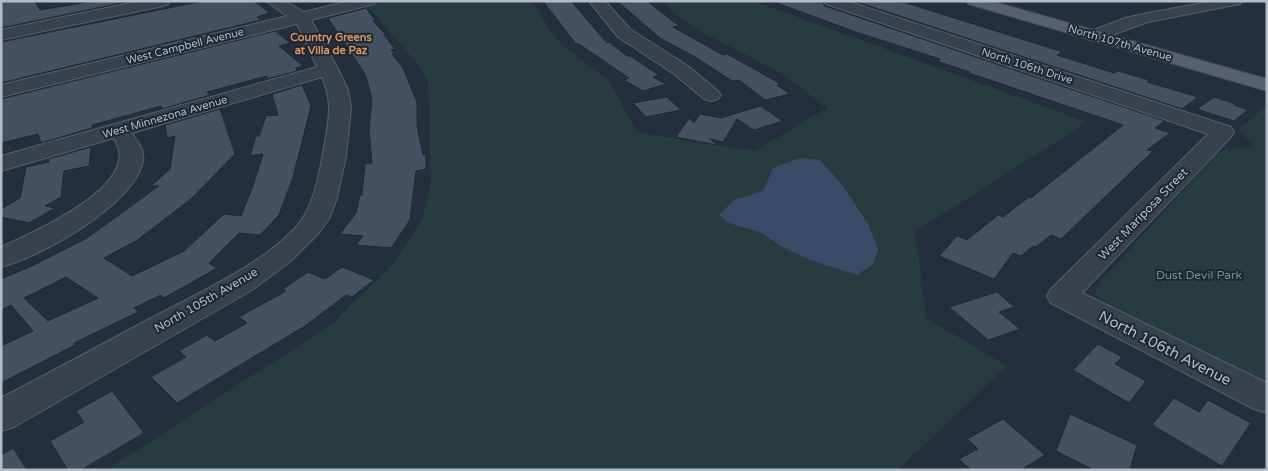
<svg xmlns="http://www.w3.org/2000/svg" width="1268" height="471" font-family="'Varela Round',sans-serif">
  <rect width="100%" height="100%" fill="#242f3e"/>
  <g fill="#263c3f">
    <path d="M390 1H528L536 7 552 33 566 48 608 80 638 133 755 151 827 108 781 73 698 30 683 20 662 1H753L1087 122 915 232 926 318 1007 366 898 470H106L332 324 394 263 423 217 431 184 428 81 422 69 368 7Z"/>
    <path d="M1267 105V385L1116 310 1098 297 1095 292 1096 287 1217 153 1226 150 1252 146 1253 143 1237 131Z"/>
  </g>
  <path fill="#394c67" d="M800 158 820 160 843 186 868 224 878 249 873 264 857 275 813 261 782 247 762 233 729 223 719 215 734 200 763 191 773 168Z"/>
  <g fill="#455162" stroke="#1f2835" fill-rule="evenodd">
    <path d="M1 1H35L40 10 94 1 126 2 1 28Z"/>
    <path d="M203 1H254L270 13 257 17 261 20 1 83V42Z"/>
    <path d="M543 1H571L607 43 609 42 627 56H630L659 75 653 77 666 84 643 91 624 80 629 78 579 44H576Z"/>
    <path d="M617 1H647L679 26 673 27 723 55 727 54 781 84 777 85 790 94 765 100 739 80 732 81 697 58 660 38Z"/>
    <path d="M778 1H822L825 6 1165 121 1155 128 1170 133 1147 150 1153 151 1061 239 1051 235 1036 247 1033 246 1021 256 1013 253 994 279 939 256 957 236 967 240 998 215 1003 217 1029 197 1031 198 1123 125 969 73 970 72 937 61 940 59 856 32 777 3Z"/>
    <path d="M854 1H900L1063 52 1057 55 1114 73 1118 71 1149 80 1147 82 1198 97 1182 109Z"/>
    <path d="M366 8 375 20 373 21 386 35H384L395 49 391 50 394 53 392 54 403 68 417 102V126L423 155 426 154V169L416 171 410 220 391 248 356 245 363 236 340 234 356 213 360 195H362L365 164 372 163 369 129 372 99 365 74 328 18Z"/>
    <path d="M275 31 290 43 279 46 303 66 296 68 297 71 267 79V76L207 92 210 95 162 109 161 106 92 125V128L41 143 38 134 1 143V99Z"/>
    <path d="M302 85 311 106 293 177 279 215 260 235 239 233 209 263 217 268 164 298 161 295 134 308 138 312 74 343 75 345 1 383V346L33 331 11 305 1 310V277L3 278 30 267 87 238 159 186H151L170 169 175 136 167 138 165 125 220 109 235 154 191 199 136 241 104 258 132 276 184 251 224 214 241 216 253 186 263 154 250 156 256 136H259L266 116 278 115 272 94ZM66 277 98 298 48 321 24 298Z"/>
    <path d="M667 97 681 110 646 117 633 103Z"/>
    <path d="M1214 97 1236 104 1234 105 1248 110 1234 121 1197 109Z"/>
    <path d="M760 106 783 121 754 130 737 119 723 142 710 139 717 145 676 137 689 118 694 123 700 114 721 118Z"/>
    <path d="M91 147 89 166 64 171 61 197 45 206 55 208 29 223 1 217V209L20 198 26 167 49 162 48 159Z"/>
    <path d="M342 267 374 280 352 297 346 295 305 326 177 403 151 377 186 357 179 351 207 335 215 341 247 323 239 317 286 291 283 289 308 272 325 279Z"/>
    <path d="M997 292 1014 307 999 312 1020 329 988 340 949 307Z"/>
    <path d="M1098 344 1122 357 1115 364 1146 381 1129 403 1073 370Z"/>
    <path d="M112 391 144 433 81 470H68L50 441 84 422 76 411Z"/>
    <path d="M1174 398 1199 412 1208 400 1251 423 1222 466 1152 425Z"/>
    <path d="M1070 414 1137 445 1130 470H1094L1056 451Z"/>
    <path d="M1003 419 1045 455 1021 470H971L959 459 978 449 967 439Z"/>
    <path d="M13 448 27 470H1V455Z"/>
  </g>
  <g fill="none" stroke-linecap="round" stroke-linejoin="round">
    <g stroke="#565f6c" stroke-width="2">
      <g id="minor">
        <path d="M140 1H170L168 4 163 6 1 40V30Z"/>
        <path d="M266 1H285L304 12 349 1H376L374 4 311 20 338 69 348 90 351 107 346 156 337 198 330 217 319 233 292 260 252 290 14 427 1 431V398C51 372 101 345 151 318 193 296 280 256 304 216 316 196 320 169 324 147 329 121 333 101 322 77L132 133C138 141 145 151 143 161 135 204 41 257 1 267V247C33 233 113 197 119 160 121 152 117 145 114 138L1 171V156L317 67 297 24 1 97V85L287 16Z"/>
        <path d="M589 1H605L630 29 688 66 718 91 721 95 718 99 711 101 704 99 674 74 618 37Z"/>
        <path d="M824 1H847L1231 127 1234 132 1231 137 1082 293 1267 383V413L1254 409 1051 303 1047 296 1051 289 1208 134 826 4Z"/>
        <path d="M1214 1H1242L1240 4 1148 22 1095 41 1089 40 1086 36 1089 32 1125 18 1148 13Z"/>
      </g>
    </g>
    <g stroke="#414a57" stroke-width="2">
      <path id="major" d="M966 1H991L1267 79V91L968 4Z"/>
    </g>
    <use href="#minor" fill="#38414e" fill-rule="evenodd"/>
    <use href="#major" fill="#56606e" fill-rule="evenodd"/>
  </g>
  <g text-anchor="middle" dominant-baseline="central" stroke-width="4" stroke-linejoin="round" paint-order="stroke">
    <g font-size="11" font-weight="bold" fill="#d59563" stroke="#1d2633">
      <text x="331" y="37">Country Greens<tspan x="331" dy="13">at Villa de Paz</tspan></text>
    </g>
    <g font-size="11" fill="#b4bcc9" stroke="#1d2633">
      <text transform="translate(1120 43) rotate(16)">North 107th Avenue</text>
      <text transform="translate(185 46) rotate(-14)">West Campbell Avenue</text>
      <text transform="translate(1027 66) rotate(18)">North 106th Drive</text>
      <text transform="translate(165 117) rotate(-16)">West Minnezona Avenue</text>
    </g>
    <g font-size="12" fill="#b4bcc9" stroke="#1d2633">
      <text transform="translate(1143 214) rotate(-46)">West Mariposa Street</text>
      <text transform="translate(206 300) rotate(-30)">North 105th Avenue</text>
    </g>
    <g font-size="12" fill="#6b9a76" stroke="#1d2633">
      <text x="1199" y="275">Dust Devil Park</text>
    </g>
    <g font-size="15" fill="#b4bcc9" stroke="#1d2633">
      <text transform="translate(1165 348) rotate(27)">North 106th Avenue</text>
    </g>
  </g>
  <rect width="1268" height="471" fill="none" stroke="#b4bcc9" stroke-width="5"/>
</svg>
